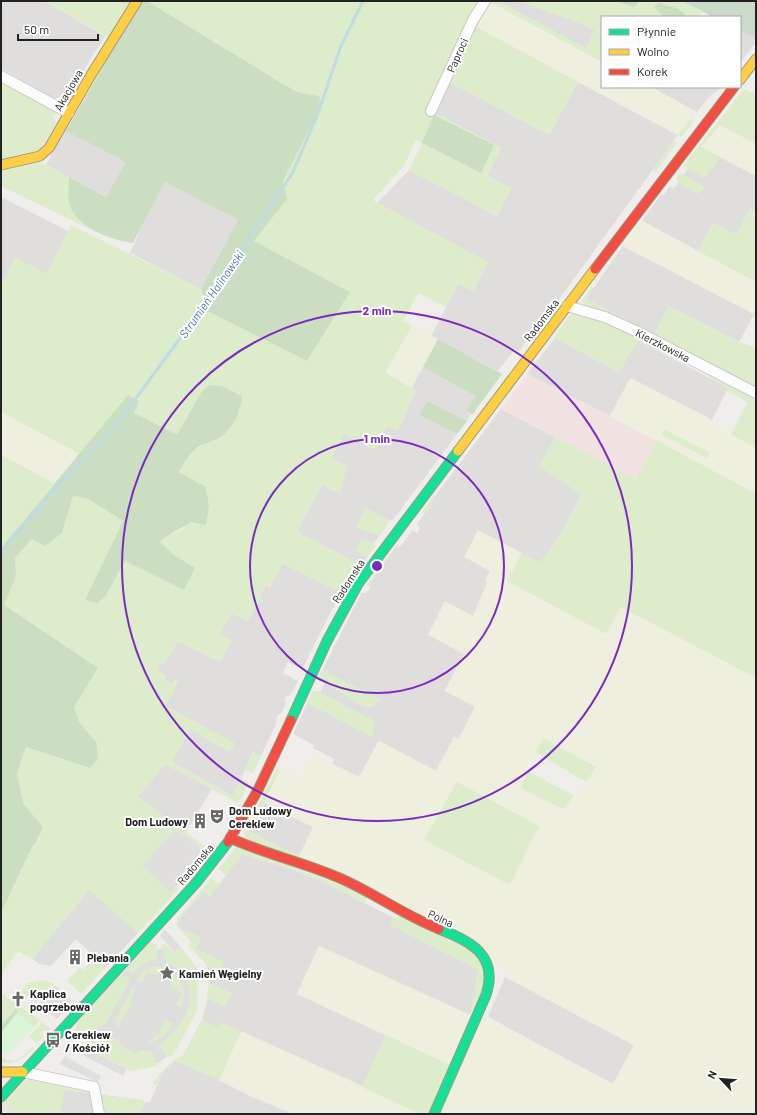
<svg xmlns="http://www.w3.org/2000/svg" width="757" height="1115" font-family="Barlow,sans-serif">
  <rect width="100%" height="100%" fill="#f0eeeb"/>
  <g fill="#dfdedc">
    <path d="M1 1H45L105 36 68 95 54 99 1 68Z"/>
    <path d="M498 1H519L575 21 595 30 586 49Z"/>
    <path d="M740 30 756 38V42L740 63Z"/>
    <path d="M449 82 549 135 578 82 678 135 539 327 537 326 519 351 515 349 498 371 431 336 458 284 392 211 377 203 409 170 497 216 511 188 487 176 501 148 435 113Z"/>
    <path d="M651 87H722L711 95 697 112Z"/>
    <path d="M65 130 238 220 200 289 130 253 146 218 46 165Z"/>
    <path d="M701 147 756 176V212L750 209 736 235 713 223 698 251 642 221 661 195 663 196 669 187 674 188 678 183 677 178 680 173 684 175 688 169 687 164Z"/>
    <path d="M1 197 68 231 47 274 1 284Z"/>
    <path d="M623 246 754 314 739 342 669 306 654 334 586 299Z"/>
    <path d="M555 338 619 372 638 340 728 388 712 420 631 378 610 416 527 374Z"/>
    <path d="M423 367 475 396 466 410 470 415 467 421 392 521 390 520 379 536 373 544 376 545 361 565 359 564 331 612 302 669 288 662 283 673 298 681 290 696 287 695 284 700 286 702 281 714H278L276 720V724L261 756 253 752 233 796 172 762 144 694 161 662 164 664 178 641 220 662 231 640 220 634 231 613 248 621 259 601 261 603 263 599 259 596 266 584 270 586 300 533 297 531 322 485 340 494 331 458 344 434 388 426 409 409 407 408 416 391 412 387Z"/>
    <path d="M501 409 555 437 540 466 582 494 562 532 540 563 490 571 486 579 487 583 473 616 429 634 464 654 445 690 475 707 459 739 454 737 436 771 379 741 359 777 332 764 334 759 313 748 314 745 293 734 313 691 320 692 325 683 319 677 359 598 362 593H366L370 588V583L396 547 401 546 412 530 417 533 420 528 417 524 432 504 430 503Z"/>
    <path d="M165 764 212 789 185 833 138 797Z"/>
    <path d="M265 803 313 827 299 856 251 832Z"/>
    <path d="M242 854 297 871 327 884 400 921 478 970 470 1015 319 946 297 994 386 1035 362 1087 345 1078 296 1114H8L64 1090 143 1100 145 1103 150 1102 162 1074 175 1061 181 1060 202 1020 210 989 207 964 195 949 201 937 180 929 176 924 203 892 210 896Z"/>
    <path d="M505 977 634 1045 613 1084 488 1017Z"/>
  </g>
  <g fill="#f1e3e1">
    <path d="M527 374 656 440 636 480 501 409Z"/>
    <path d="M11 1100 8 1114H1V1110Z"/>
  </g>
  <g fill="#dededc">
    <path d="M90 889 138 933 106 967 76 939 51 966 40 964 32 959Z"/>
    <path d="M165 948 198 979 173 1053 153 1066 89 1045 84 1026 112 986 141 953Z"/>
  </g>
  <g fill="#efefdf" fill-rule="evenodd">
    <path d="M488 2 602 63V87H651L697 112 678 135 578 82 475 26Z"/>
    <path d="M720 125 756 144V176L701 147Z"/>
    <path d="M642 221 756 282V315L623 246Z"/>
    <path d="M412 326 438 339 412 387 385 372Z"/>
    <path d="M630 378 712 420 722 430 756 448V494L610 416ZM665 429 710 453 707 458 662 435Z"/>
    <path d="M1 412 45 435 80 454 54 483 1 455Z"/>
    <path d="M478 530 522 553 507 582 606 634 621 606 756 678V1114H439L481 1015 613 1084 634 1045 505 977 508 971 307 863 299 856 313 827 265 803 278 773V766L301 777 312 754 359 777 379 741 436 771 454 737 459 739 475 707 445 691 464 654 428 635 445 601 473 616 487 583 486 579 490 571 464 557ZM543 739 595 767 586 782 563 809 520 787 527 774 524 772Z"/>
    <path d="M319 946 470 1015 452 1066 297 994Z"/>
    <path d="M241 1031 345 1078 420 1114H293L250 1096 219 1080Z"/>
  </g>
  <g fill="#ddeccb" fill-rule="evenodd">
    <path d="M46 1H132L108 37Z"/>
    <path d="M147 1H482L475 26 578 82 549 135 449 82 436 113 501 148 487 176 511 188 497 216 409 170 422 143 416 139 404 166 373 200 488 262 474 292 458 284 446 307 418 293 403 321 412 326 385 372 416 391 407 408 409 409 398 431 388 426 375 450 344 434 331 458 347 466 340 494 322 485 297 531 359 564 341 593 283 564 270 587 265 584 259 596 263 599 261 603 258 602 248 621 231 613 220 634 232 640 220 662 178 641 164 664 161 662 157 670 167 676 165 680 172 684 175 679 179 681 166 706 235 743 230 752 190 730 172 762 233 796 241 778 249 782 238 803 165 764 138 797 210 850 207 852 175 829 171 891 176 886 178 890 138 933 89 890 32 959 18 951 1 975V913L31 849 36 842 43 827 23 803 17 773 26 747 90 768 94 739 79 722 74 707 98 668 3 605 16 576 15 558 32 539 62 533 73 496 88 499 123 521 85 600 105 597 125 560 195 568 174 555 160 542C169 532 174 534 184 528 196 519 200 500 206 487L179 472C193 448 199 446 223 435L202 391 177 436 119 406 80 454 1 412V284L15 257 47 274 71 225 200 289 207 311 307 361 350 292 254 241 287 199 283 181 319 111 320 96 300 93 283 84ZM422 143 494 145 481 173Z"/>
    <path d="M488 1H498L586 48 595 30 575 21 519 1H615L634 6 640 1H682L702 12 699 17H602V62Z"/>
    <path d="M1 83 51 108 56 114 53 117 56 122 40 151 1 160Z"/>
    <path d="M744 89 756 94V144L720 125 701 147 720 158 705 178 683 166Z"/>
    <path d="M691 118 694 121 681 137 678 135Z"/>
    <path d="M673 141 677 143 655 172 653 170Z"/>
    <path d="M39 162 69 177 70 208 79 218 96 232 1 186V169Z"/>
    <path d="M680 173 706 187 697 194 678 183 677 178Z"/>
    <path d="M750 209 756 212V282L698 251 713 223 736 234Z"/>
    <path d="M591 287 593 288 586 299 654 334 669 306 739 342 756 348V389L600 310 584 308 586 305 581 302Z"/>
    <path d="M574 313 598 319 665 352 664 354 638 341 619 372 555 338 553 339 568 317Z"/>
    <path d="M710 374 756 399V448L731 434 748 402 727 391 728 388 709 377Z"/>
    <path d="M664 429 710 453 707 458 662 435Z"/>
    <path d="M555 437 636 480 656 440 756 494V678L621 607 606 634 507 581 522 553 540 562 562 532 582 495 539 466Z"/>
    <path d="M1 455 54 483 1 548Z"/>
    <path d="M434 495H436L430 503 432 504 425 514 422 512Z"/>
    <path d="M365 507 390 520 379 536 356 528Z"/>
    <path d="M362 538 376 545 367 557 355 551Z"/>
    <path d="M395 547H396L370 583V588L367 585Z"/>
    <path d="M323 670 381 700 372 707 365 708 325 683 319 677Z"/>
    <path d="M313 691 320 692 375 721 372 737 307 703Z"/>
    <path d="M543 738 596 767 586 782 535 752Z"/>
    <path d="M254 752 261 756 253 773 245 769Z"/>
    <path d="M278 766V773L251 832 299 856 307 863 245 840 244 832Z"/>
    <path d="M526 770 574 796 563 809 520 788 527 774 524 773Z"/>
    <path d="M457 782 539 826 510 885 424 840Z"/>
    <path d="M237 846 367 895 366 904 327 884 297 871 242 854 226 875 219 869Z"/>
    <path d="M199 861 201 863 183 884 180 882Z"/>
    <path d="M212 878 220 884 210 896 203 892 178 921 176 920Z"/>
    <path d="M399 915 461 945 472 952 483 964 486 983 470 1015 478 970 390 925 392 917 395 919Z"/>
    <path d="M180 929 201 937 196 949 225 962 221 970 214 967 212 970 188 945 192 943Z"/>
    <path d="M150 942 157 945V958L140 966 133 974 129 973 127 970Z"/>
    <path d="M166 944 175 953 179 945 200 972V979H198L197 1011 174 1054 167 1058 159 1046C178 1031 201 1000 185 975 180 967 168 966 164 958L161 945Z"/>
    <path d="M93 954 106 967 81 994 67 981 80 967 83 970 90 963 87 960Z"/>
    <path d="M151 967C175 962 191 987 181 1007L173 1004H177L182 993 169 987 172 982 171 973 169 974 162 969 156 976 147 971 142 983 137 980 143 972Z"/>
    <path d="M119 974 123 978 127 974 130 978V981L106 1023C100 1029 85 1032 76 1031V1024Z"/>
    <path d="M43 980 54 984 36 1003 20 993 28 983Z"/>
    <path d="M209 983 232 993 225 1007 207 998Z"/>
    <path d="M133 987 136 988 131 998 132 1003 125 1015 124 1014 122 1021 120 1022V1027L116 1025V1019Z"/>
    <path d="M1 993 40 1020 34 1027 17 1013 1 1033Z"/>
    <path d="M165 1020 173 1023C167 1034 161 1039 150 1043L149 1039 153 1038 155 1034 158 1036Z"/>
    <path d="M202 1020 218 1027 220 1022 241 1031 219 1080 175 1061 162 1074 156 1085 153 1084 161 1072 174 1060 184 1055Z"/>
    <path d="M42 1022 50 1029 47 1033 44 1030 41 1033 44 1036 37 1044 29 1037Z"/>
    <path d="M386 1035 452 1066 430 1114H420L362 1087Z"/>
    <path d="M111 1036 120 1041 121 1046 135 1054 140 1050H150L154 1055 157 1066 132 1071 82 1046 88 1043Z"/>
    <path d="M32 1046 34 1048C24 1059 16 1064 1 1063V1057C15 1065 23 1057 32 1046Z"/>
    <path d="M63 1056H65L120 1085 64 1057Z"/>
    <path d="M29 1079 83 1089 90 1093 64 1090 61 1114H8L10 1101 1 1110V1105L25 1081Z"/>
    <path d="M105 1096 143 1100 145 1103 140 1114H103L100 1101Z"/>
  </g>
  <g fill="#cbdec1">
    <path d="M141 1H147L283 84 300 93 320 96 319 111 283 181 287 199 254 241 350 292 307 361 207 311 201 288 238 220 165 182 133 243C111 240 82 229 71 209 67 202 69 186 69 177L106 197 126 162 66 131Z"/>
    <path d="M615 1H640L634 7Z"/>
    <path d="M658 3 676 8 685 14 683 17H664L654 7Z"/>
    <path d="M434 115 494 145 481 173 422 143Z"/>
    <path d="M438 339 502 374 472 415 466 410 475 396 423 367Z"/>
    <path d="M210 385 222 386 242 396C241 410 234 426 223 435 217 441 206 442 198 447 189 454 185 462 179 472L206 487 209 506 206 525 191 522C180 530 169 532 160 542L174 555 195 568 184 590 125 561 105 597 97 603 85 600 123 521 88 499 73 496 62 533 45 546 32 539 15 558 16 576 4 605 98 668 74 707 79 722 96 742 98 759 90 768 26 747 17 773 23 803 43 827 36 842 31 849 1 913V548L128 395 139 401 134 413 177 435 202 391Z"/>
    <path d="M427 401 467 421 457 434 420 415Z"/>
    <path d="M16 1009H17V1013L1 1033V1026Z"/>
  </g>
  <path fill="#cadbca" d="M682 1H756V38L740 30V17H713Z"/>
  <path fill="#daf5da" d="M17 1013 34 1027 11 1052 1 1054V1033Z"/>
  <g fill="#e0dfde">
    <path d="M175 829 207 852 171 892 142 866Z"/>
    <path d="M165 929 179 945 175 953 160 936Z"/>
    <path d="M55 985 73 1002 57 1019 39 1003Z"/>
    <path d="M74 1042 127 1069 123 1076 69 1048Z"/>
    <path d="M64 1057 101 1076 98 1082 60 1064Z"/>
  </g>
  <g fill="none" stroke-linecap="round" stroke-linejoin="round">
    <path stroke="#bfdbe3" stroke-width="3" d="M1 551 64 479 115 427 224 278 257 225 292 174 317 116 341 46 363 1"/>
    <g stroke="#c9c8c7" stroke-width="12">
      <g id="street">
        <path d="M1 76 69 113"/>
        <path d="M431 111 473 20 485 1"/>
        <path d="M567 306 605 317 638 332 756 393"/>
        <path d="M23 1072 94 1087 99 1114"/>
      </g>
    </g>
    <g stroke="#999a82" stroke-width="11">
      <g id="fast">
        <path d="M291 720 327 641 358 584 458 451"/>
        <path d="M1 1097 196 883 228 842"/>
        <path d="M434 1114 486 995C499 956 471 941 439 929"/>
      </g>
    </g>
    <g stroke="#999a82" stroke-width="11">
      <g id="slow">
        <path d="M740 80 756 59"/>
        <path d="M1 165 40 156 49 148 91 75 137 1"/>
        <path d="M458 451 595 269"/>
        <path d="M1 1072H23"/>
      </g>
    </g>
    <g stroke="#999a82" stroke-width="11">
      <g id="jam">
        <path d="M595 269 734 87"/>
        <path d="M230 838C267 855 307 863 344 880 377 895 404 915 439 929"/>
        <path d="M228 842 258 790 291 720"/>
      </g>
    </g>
    <use href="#street" stroke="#fdfcfc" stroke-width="10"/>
    <use href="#fast" stroke="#16e098" stroke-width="9"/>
    <use href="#slow" stroke="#ffcf43" stroke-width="9"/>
    <use href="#jam" stroke="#f24e42" stroke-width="9"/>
  </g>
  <g fill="none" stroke="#7b2cbf" stroke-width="2">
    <circle cx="377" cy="566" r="127"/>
    <circle cx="377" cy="566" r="255"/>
  </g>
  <defs>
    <g id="theatre-bare" transform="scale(1.2)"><path d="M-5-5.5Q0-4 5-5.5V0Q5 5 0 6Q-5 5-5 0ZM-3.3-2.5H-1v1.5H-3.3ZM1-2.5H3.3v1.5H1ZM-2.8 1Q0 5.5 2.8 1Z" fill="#6a6968" stroke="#fff" stroke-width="2.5" paint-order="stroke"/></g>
    <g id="building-bare" transform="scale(1.2)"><path d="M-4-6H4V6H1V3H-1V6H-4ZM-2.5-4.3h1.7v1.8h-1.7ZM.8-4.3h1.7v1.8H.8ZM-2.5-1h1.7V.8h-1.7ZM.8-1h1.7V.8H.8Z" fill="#6a6968" stroke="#fff" stroke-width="2.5" paint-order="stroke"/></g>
    <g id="sight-bare" transform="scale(1.2)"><path d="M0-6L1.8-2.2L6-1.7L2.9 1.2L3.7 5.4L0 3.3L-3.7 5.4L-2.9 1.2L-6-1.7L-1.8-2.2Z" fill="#6a6968" stroke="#fff" stroke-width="2.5" paint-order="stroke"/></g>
    <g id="church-bare" transform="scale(1.2)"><path d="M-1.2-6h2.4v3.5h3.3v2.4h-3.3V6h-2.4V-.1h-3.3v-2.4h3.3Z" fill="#6a6968" stroke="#fff" stroke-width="2.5" paint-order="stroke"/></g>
    <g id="bus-bare" transform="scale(1.2)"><path d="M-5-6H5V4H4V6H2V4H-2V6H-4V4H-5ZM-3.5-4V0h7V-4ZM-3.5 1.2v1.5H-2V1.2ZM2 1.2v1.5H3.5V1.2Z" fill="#6a6968" stroke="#fff" stroke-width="2.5" paint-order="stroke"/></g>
  </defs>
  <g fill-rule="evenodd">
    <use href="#theatre-bare" x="217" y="816"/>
    <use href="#building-bare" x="200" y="821"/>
    <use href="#building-bare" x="75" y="957"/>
    <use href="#sight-bare" x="167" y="973"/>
    <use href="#church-bare" x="18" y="999"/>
    <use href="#bus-bare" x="53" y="1040"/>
  </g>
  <g text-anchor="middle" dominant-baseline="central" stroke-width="4" stroke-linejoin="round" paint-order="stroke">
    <g font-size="11" fill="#222" stroke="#fff">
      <text transform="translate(457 55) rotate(-66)">Paproci</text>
      <text transform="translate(68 90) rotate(-60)">Akacjowa</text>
      <text transform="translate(541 320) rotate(-53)">Radomska</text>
      <text transform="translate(663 345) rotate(27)">Kierzkowska</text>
      <text transform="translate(348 581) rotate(-57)">Radomska</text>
      <text transform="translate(195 864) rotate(-50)">Radomska</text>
      <text transform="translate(441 918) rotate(24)">Polna</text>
    </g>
    <g font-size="11" font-weight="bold" fill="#222" stroke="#fff" text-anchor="start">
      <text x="229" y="810">Dom Ludowy<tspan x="229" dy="13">Cerekiew</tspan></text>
      <text x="188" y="821" text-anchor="end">Dom Ludowy</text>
      <text x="87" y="957">Plebania</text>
      <text x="179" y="973">Kamień Węgielny</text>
      <text x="30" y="993">Kaplica<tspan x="30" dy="13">pogrzebowa</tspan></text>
      <text x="65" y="1034">Cerekiew<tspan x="65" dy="13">/ Kościół</tspan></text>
    </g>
    <g font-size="12" font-style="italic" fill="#4a7aab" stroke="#fff">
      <text transform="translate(211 294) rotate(-55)">Strumień Halinowski</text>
    </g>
  </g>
  <circle cx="377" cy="566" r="6" fill="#7b2cbf" stroke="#fff" stroke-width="2"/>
  <g font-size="12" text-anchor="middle" font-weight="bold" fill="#7b2cbf" stroke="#fff" stroke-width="4" stroke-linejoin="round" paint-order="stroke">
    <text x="377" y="315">2 min</text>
    <text x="377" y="443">1 min</text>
  </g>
  <rect width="757" height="1115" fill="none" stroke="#222222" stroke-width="4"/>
  <rect x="601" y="16" width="140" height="72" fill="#ffffff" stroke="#a7a7a7"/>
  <rect x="609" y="29" width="20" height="6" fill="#16e098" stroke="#a7a7a7"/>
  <text x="637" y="36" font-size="12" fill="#222222">Płynnie</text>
  <rect x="609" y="49" width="20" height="6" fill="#ffcf43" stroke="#a7a7a7"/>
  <text x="637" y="56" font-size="12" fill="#222222">Wolno</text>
  <rect x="609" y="69" width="20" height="6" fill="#f24e42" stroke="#a7a7a7"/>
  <text x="637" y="76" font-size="12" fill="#222222">Korek</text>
  <g transform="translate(721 1079) rotate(296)" stroke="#ffffff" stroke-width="3" paint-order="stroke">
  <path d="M0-3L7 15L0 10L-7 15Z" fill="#222222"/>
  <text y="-6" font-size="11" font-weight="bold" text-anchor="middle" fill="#222222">N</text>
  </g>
  <path d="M18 34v6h80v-6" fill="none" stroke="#222222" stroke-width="2"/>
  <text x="24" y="34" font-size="12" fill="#222222" stroke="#ffffff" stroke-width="3" paint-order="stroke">50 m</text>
</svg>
